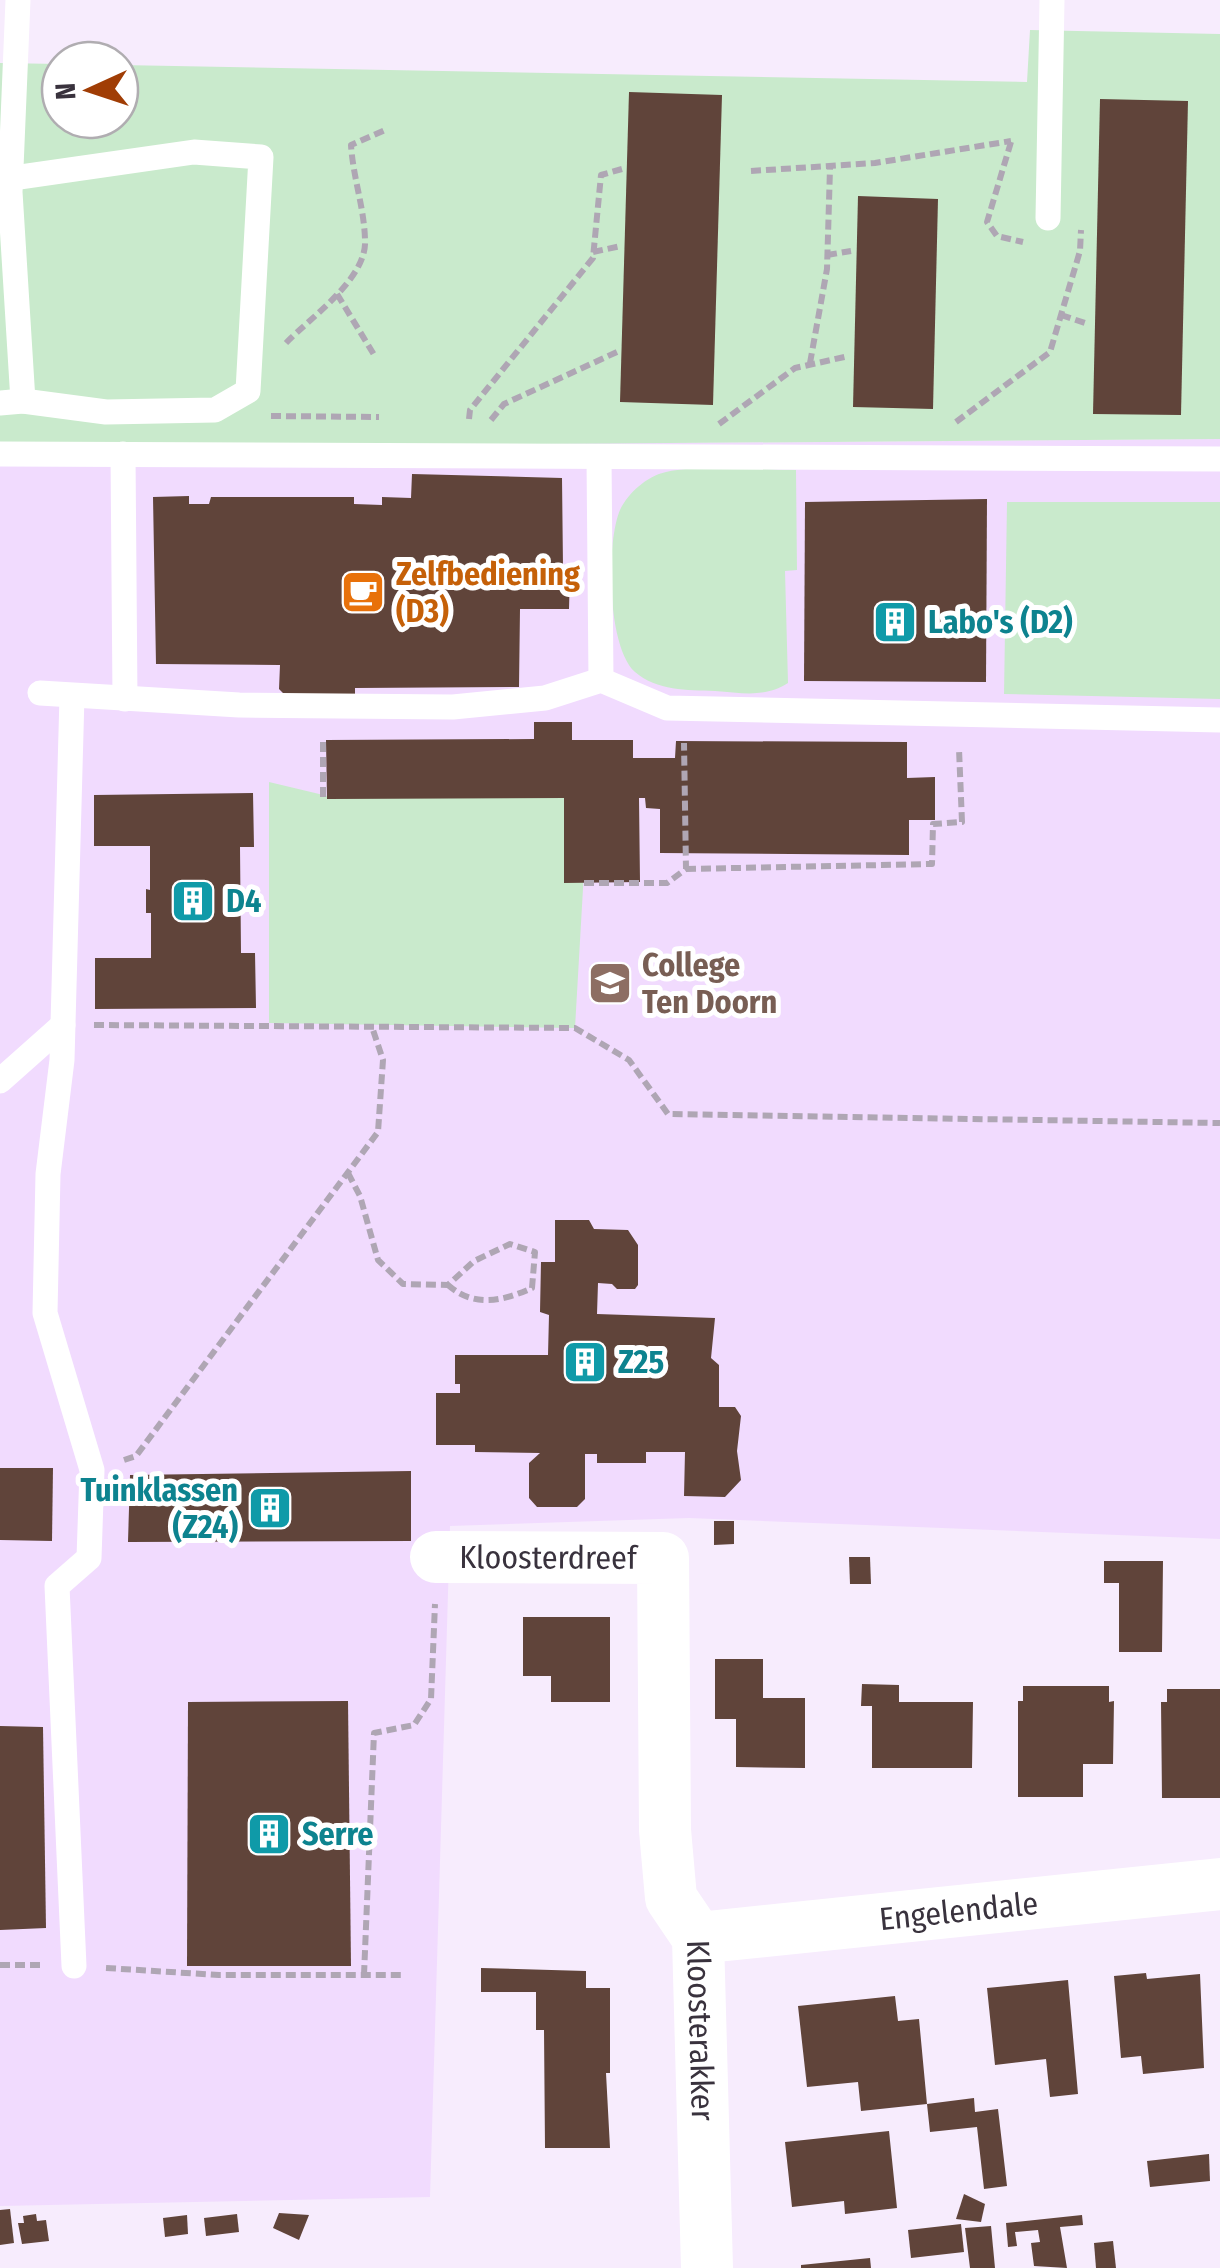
<svg xmlns="http://www.w3.org/2000/svg" width="1220" height="2268" font-family="'Fira Sans Condensed',sans-serif">
  <rect width="100%" height="100%" fill="#f7ecfd"/>
  <path fill="#f1dbfe" d="M1220 439V1539L689 1518 450 1526 430 2197 0 2206V448Z"/>
  <g fill="#c9eacc">
    <path d="M1030 30 1220 34V439L0 448V63L60 64V120H120V65L1027 82Z"/>
    <path d="M796 470 797 570 785 571 788 683C764 698 743 693 715 691 687 690 657 691 635 672 607 647 606 543 620 510 628 493 647 476 666 472 702 464 757 470 796 470Z"/>
    <path d="M1007 502H1220V699L1004 694Z"/>
    <path d="M269 782 336 798 583 793 584 871 575 1028 269 1023Z"/>
  </g>
  <g fill="#60443a">
    <path d="M629 92 722 95 713 405 620 402Z"/>
    <path d="M1100 99 1188 101 1181 415 1093 414Z"/>
    <path d="M858 196 938 199 933 409 853 407Z"/>
    <path d="M412 474 562 478 563 567 570 572 569 609H520L519 687 355 688V695L284 694 279 689 280 665 156 664 153 497 189 496V504H209L211 497H354V504L382 505V497L411 498Z"/>
    <path d="M987 499 986 682 804 681 805 502Z"/>
    <path d="M534 722H572V740H633V758H675L676 741 907 742V778L935 777V820H909V855L660 853V809L646 808 645 798H639L640 882 564 883V798L327 799 326 740 534 739Z"/>
    <path d="M253 793 254 847H240L241 953H255L256 1008 95 1009V958H151V913H146V889L150 890V846H94V795Z"/>
    <path d="M555 1220H589L594 1229 628 1230 638 1245V1285L635 1289H617L612 1284 598 1283 597 1314 715 1318 711 1358 719 1365V1407H735L741 1416 737 1451 741 1480 725 1497 684 1496 685 1452H646V1463H597V1454H585V1499L577 1507H537L529 1498V1463L540 1453 475 1452V1445H436V1393H460V1384H455V1355H548L549 1315 540 1312 541 1262H555Z"/>
    <path d="M0 1468H53L52 1541 0 1540Z"/>
    <path d="M411 1471V1541L128 1542 130 1475Z"/>
    <path d="M714 1521H734V1544L714 1545Z"/>
    <path d="M849 1557H870L871 1584H850Z"/>
    <path d="M1104 1561H1163L1162 1652H1119V1583H1104Z"/>
    <path d="M523 1617H610V1702H551V1676H523Z"/>
    <path d="M715 1659H763V1698H805V1768L736 1767V1719H715Z"/>
    <path d="M862 1684 899 1685V1702H973L972 1768H872V1706H861Z"/>
    <path d="M1023 1686H1109V1702L1114 1701 1113 1764H1083V1797H1018V1701H1023Z"/>
    <path d="M1167 1689H1220V1798H1162L1161 1702H1167Z"/>
    <path d="M348 1701 351 1966H187L188 1702Z"/>
    <path d="M0 1726 43 1727 46 1928 0 1930Z"/>
    <path d="M481 1968 586 1971V1988H610V2073H606L610 2148H545L544 2030H536V1992H481Z"/>
    <path d="M1146 1973 1147 1979 1200 1974 1204 2068 1143 2074 1141 2056 1121 2058 1114 1976Z"/>
    <path d="M1068 1980 1078 2094 1050 2097 1046 2059 995 2065 987 1988Z"/>
    <path d="M895 1996 898 2021 919 2019 927 2104 861 2111 858 2082 807 2087 798 2006Z"/>
    <path d="M974 2098 975 2112 998 2109 1007 2186 984 2189 977 2127 930 2132 927 2104Z"/>
    <path d="M889 2131 897 2208 845 2214 844 2201 792 2207 785 2142Z"/>
    <path d="M1209 2154 1210 2181 1150 2187 1147 2161Z"/>
    <path d="M964 2194 985 2204 981 2222 956 2219Z"/>
    <path d="M10 2209 14 2243 0 2245V2210Z"/>
    <path d="M279 2213 309 2215 299 2240 273 2228Z"/>
    <path d="M36 2214 37 2221 46 2220 49 2241 22 2244 18 2223H24L23 2216Z"/>
    <path d="M237 2214 239 2232 206 2236 204 2218Z"/>
    <path d="M187 2215 188 2234 165 2237 163 2218Z"/>
    <path d="M1082 2215 1083 2225 1060 2227 1067 2268 1034 2266 1031 2243 1040 2242 1038 2230 1015 2232 1017 2246 1008 2247 1006 2223Z"/>
    <path d="M961 2224 964 2252 911 2258 908 2230Z"/>
    <path d="M991 2226 995 2268H970L965 2228Z"/>
    <path d="M1113 2241 1116 2268H1096L1094 2243Z"/>
    <path d="M870 2258 871 2268H801V2265Z"/>
  </g>
  <g fill="none" stroke-linecap="round" stroke-linejoin="round">
    <g stroke="#afa6b4" stroke-width="6" stroke-dasharray="10 5" stroke-linecap="butt">
      <path d="M1011 142 987 222 997 236 1023 242"/>
      <path d="M751 171 875 163 1011 141"/>
      <path d="M593 252 621 246"/>
      <path d="M827 255 851 251"/>
      <path d="M337 294 376 358"/>
      <path d="M1061 315 1088 324"/>
      <path d="M286 343C311 317 368 278 365 239 364 207 353 177 351 145L385 130"/>
      <path d="M810 363 827 269 830 168"/>
      <path d="M271 416 379 417"/>
      <path d="M469 419 470 410 593 258 601 175 622 169"/>
      <path d="M491 420 504 404 619 351"/>
      <path d="M956 422 1050 352 1080 251 1081 230"/>
      <path d="M719 424 795 368 849 356"/>
      <path d="M323 797V738"/>
      <path d="M686 869 932 864 933 824 962 822 959 749"/>
      <path d="M584 883H667L686 869 684 743"/>
      <path d="M94 1025 575 1028 629 1060 668 1114 1220 1123"/>
      <path d="M348 1173 360 1196 378 1260 403 1284 448 1285 474 1261 510 1244 535 1252 532 1288C503 1301 474 1308 448 1285"/>
      <path d="M124 1460 136 1456 378 1132 383 1060 372 1027"/>
      <path d="M0 1965H44"/>
      <path d="M106 1968 219 1975H403"/>
      <path d="M364 1975 374 1733 414 1725 431 1699 435 1604"/>
    </g>
    <g stroke="#fff" stroke-width="25">
      <path d="M18 0 10 192 23 401"/>
      <path d="M0 180 194 152 261 157 248 391 215 410 106 412 23 401 0 403"/>
      <path d="M1048 218 1052 0"/>
      <path d="M0 454 1220 459"/>
      <path d="M123 454 125 699"/>
      <path d="M599 458 601 680"/>
      <path d="M40 693 239 705 453 707 545 698 601 680 667 708 1220 720"/>
      <path d="M72 696 62 1060 48 1174 45 1313 92 1470 89 1558 57 1586 74 1966"/>
      <path d="M0 1081 63 1025"/>
    </g>
    <g stroke="#fff" stroke-width="52">
      <path id="s1" d="M436 1557 663 1558 665 1830 671 1898 698 1938 707 2268"/>
      <path id="s2" d="M698 1938 1220 1884"/>
    </g>
  </g>
  <defs>
    <g id="cafe-square" transform="scale(2.25)"><rect x="-9" y="-9" width="18" height="18" rx="4" fill="#e8710a" stroke="#fff"/><path d="M-5.5-4.5H6V0H3Q3 3.5 0 3.5H-2.5Q-5.5 3.5-5.5 0ZM3-3.2v2h1.7v-2ZM-6 4.5H4V6H-6Z" fill="#fff"/></g>
    <g id="building-square" transform="scale(2.25)"><rect x="-9" y="-9" width="18" height="18" rx="4" fill="#0f9aa8" stroke="#fff"/><path d="M-4-6H4V6H1V3H-1V6H-4ZM-2.5-4.3h1.7v1.8h-1.7ZM.8-4.3h1.7v1.8H.8ZM-2.5-1h1.7V.8h-1.7ZM.8-1h1.7V.8H.8Z" fill="#fff"/></g>
    <g id="school-square" transform="scale(2.25)"><rect x="-9" y="-9" width="18" height="18" rx="4" fill="#8d6e63" stroke="#fff"/><path d="M0-5L7-2L0 1L-7-2ZM-4 1L0 2.5L4 1V4Q0 6-4 4Z" fill="#fff"/></g>
  </defs>
  <g fill-rule="evenodd">
    <use href="#cafe-square" x="363" y="592"/>
    <use href="#building-square" x="895" y="622"/>
    <use href="#building-square" x="193" y="901"/>
    <use href="#school-square" x="610" y="983"/>
    <use href="#building-square" x="585" y="1362"/>
    <use href="#building-square" x="270" y="1508"/>
    <use href="#building-square" x="269" y="1834"/>
  </g>
  <g text-anchor="middle" dominant-baseline="central" stroke-width="10" stroke-linejoin="round" paint-order="stroke">
    <g font-size="32" font-weight="bold" fill="#c56008" stroke="#fff" text-anchor="start">
      <text x="396" y="574">Zelfbediening<tspan x="396" dy="37">(D3)</tspan></text>
    </g>
    <g font-size="32" font-weight="bold" fill="#0d838f" stroke="#fff" text-anchor="start">
      <text x="928" y="622">Labo's (D2)</text>
      <text x="226" y="901">D4</text>
      <text x="618" y="1362">Z25</text>
      <text x="238" y="1490" text-anchor="end">Tuinklassen<tspan x="238" dy="37">(Z24)</tspan></text>
      <text x="302" y="1834">Serre</text>
    </g>
    <g font-size="32" font-weight="bold" fill="#785e54" stroke="#fff" text-anchor="start">
      <text x="642" y="965">College<tspan x="642" dy="37">Ten Doorn</tspan></text>
    </g>
    <g font-size="32" fill="#39323d" stroke="#fff">
      <text stroke="none"><textPath href="#s1" startOffset="112">Kloosterdreef</textPath></text>
      <text stroke="none"><textPath href="#s2" startOffset="262">Engelendale</textPath></text>
      <text stroke="none"><textPath href="#s1" startOffset="708">Kloosterakker</textPath></text>
    </g>
  </g>
  <g transform="translate(90 90) rotate(267)"><circle r="48" fill="#ffffff" stroke="#b0adb1" stroke-width="2.5"/>
  <path d="M0-8L18 38L0 25L-18 38Z" fill="#a03d05"/>
  <text y="-15" font-size="28" font-weight="bold" text-anchor="middle" fill="#39323d">N</text>
  </g>
</svg>
